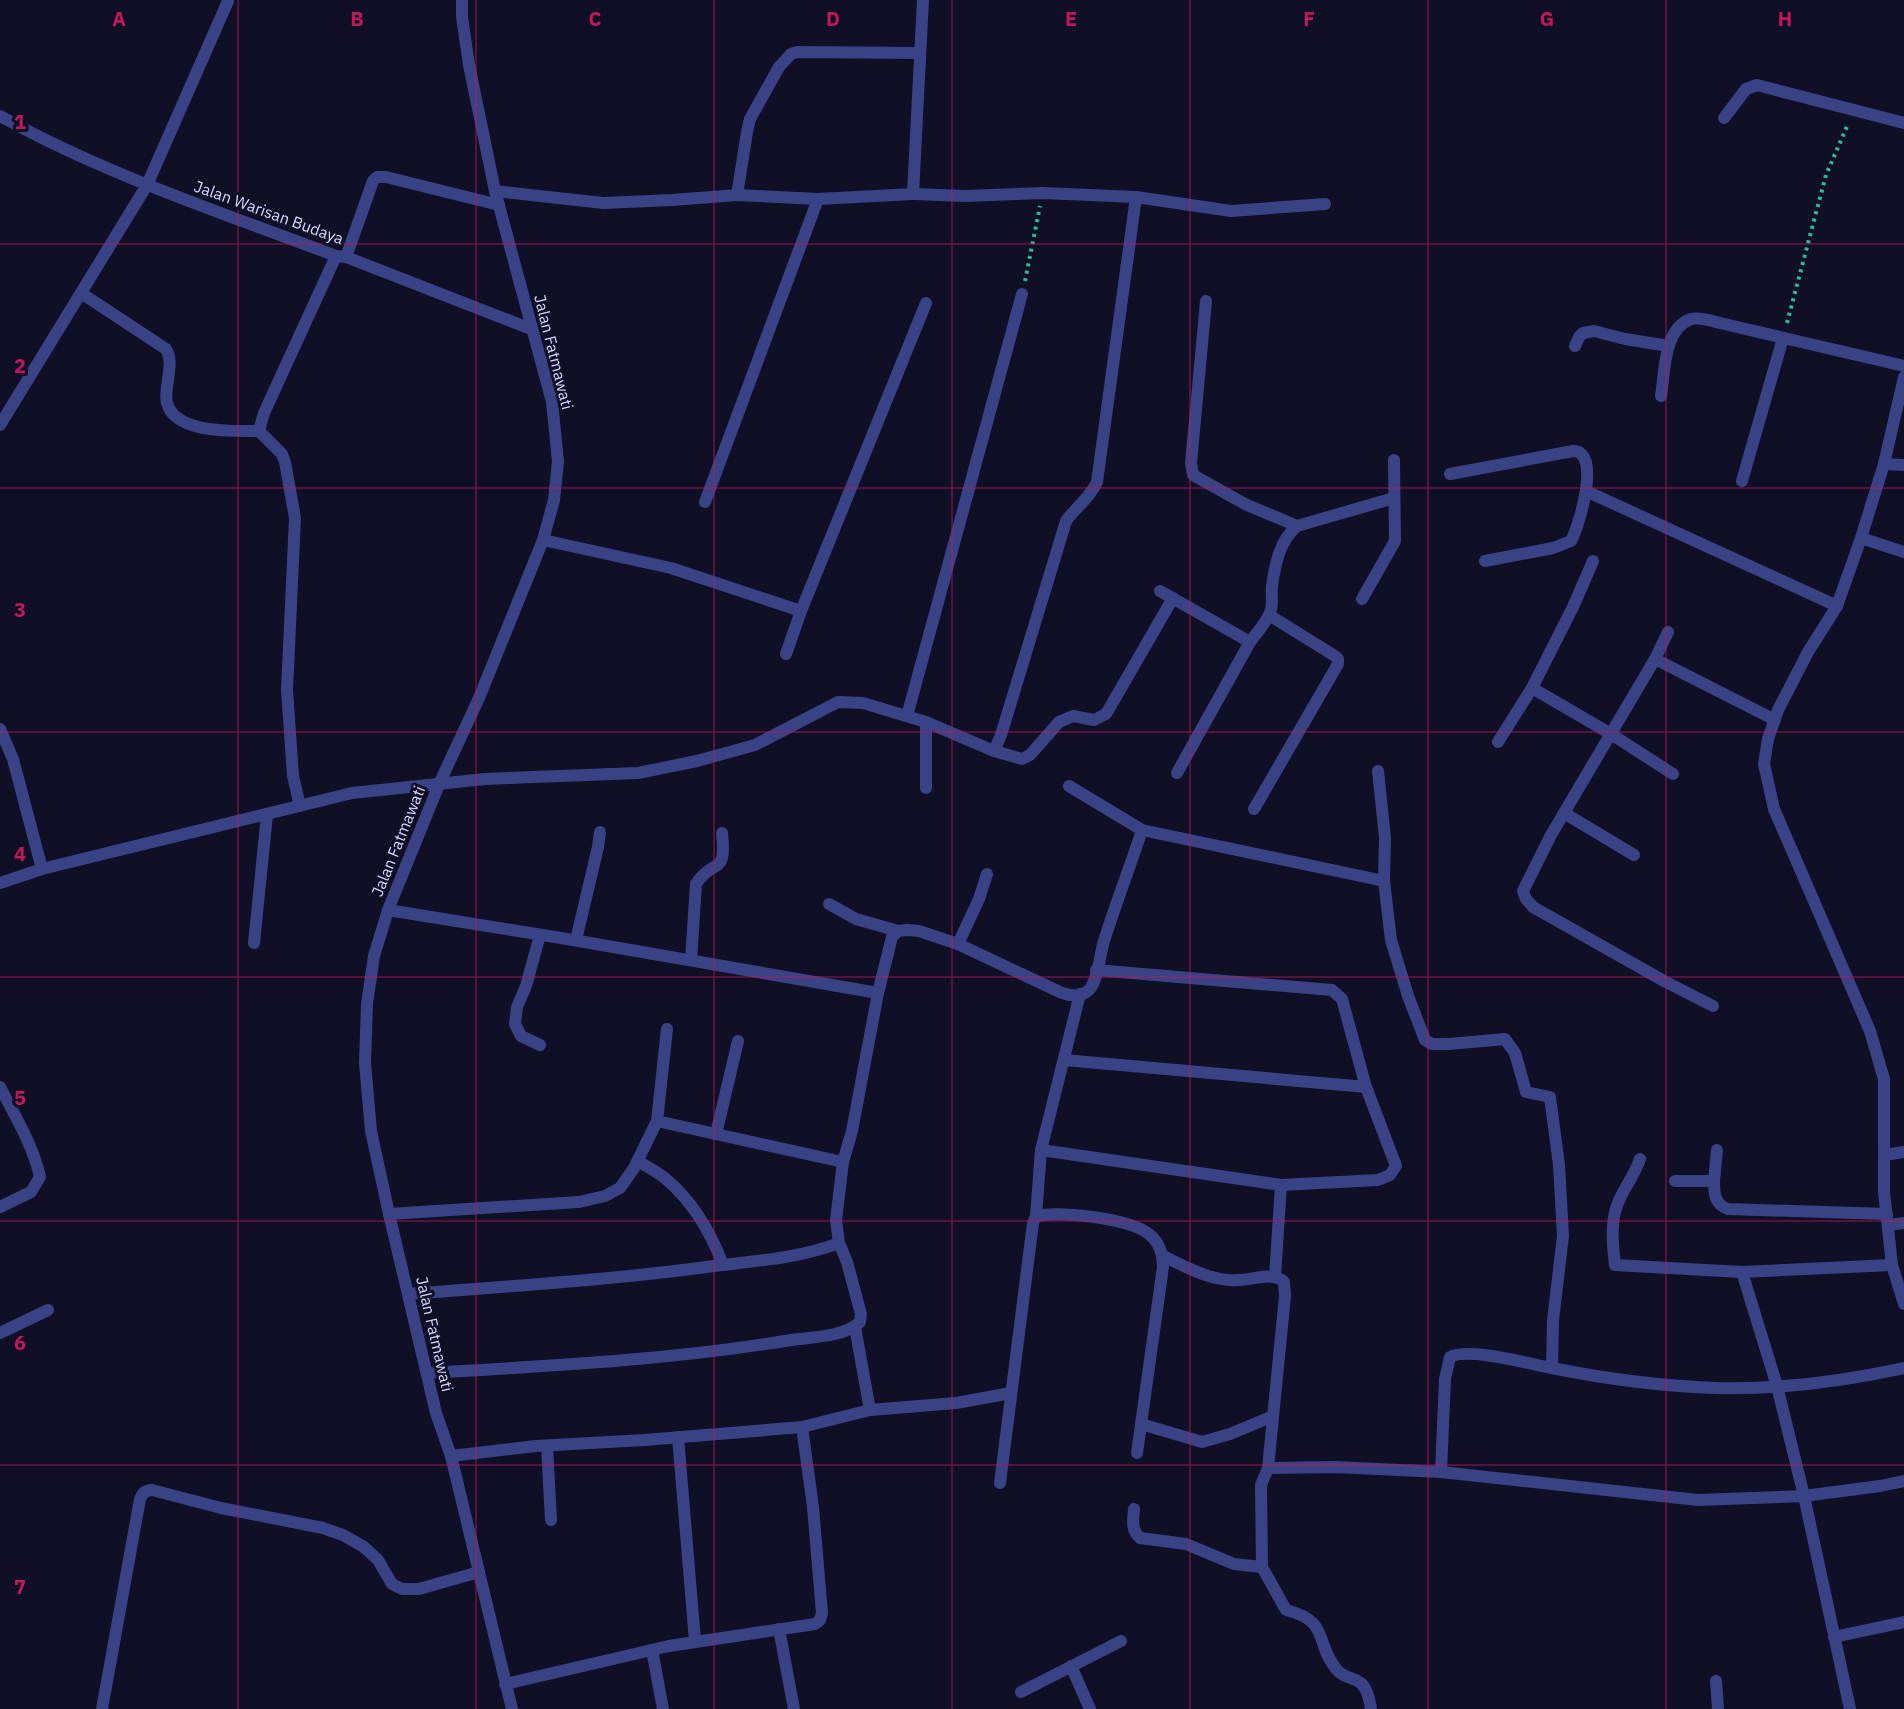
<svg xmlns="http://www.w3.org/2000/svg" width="1904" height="1709" font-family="'IBM Plex Sans',sans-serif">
  <rect width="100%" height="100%" fill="#0f0f26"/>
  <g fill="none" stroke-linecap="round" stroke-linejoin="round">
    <g stroke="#2eb99c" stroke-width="4" stroke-dasharray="3 4.5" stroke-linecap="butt">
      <path d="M1025 281 1040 206"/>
      <path d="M1787 323 1826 175 1848 124"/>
    </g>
    <g stroke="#3a4286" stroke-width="12">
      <path d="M0 116C106 175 223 213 336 256L346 257 531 329"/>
      <path d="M1724 118 1746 89 1757 85 1904 123"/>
      <path d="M495 191 603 203 672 200 737 195 818 199 913 194 923 0"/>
      <path d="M913 194 965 196 1042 193 1136 197 1097 482C1090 498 1076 507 1066 521L1001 735 994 751"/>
      <path d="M737 195 747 132 750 119 779 67 791 54 797 52 920 53"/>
      <path d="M1136 197 1231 211 1325 204"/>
      <path d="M346 257 373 181 377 177H386L499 205"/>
      <path d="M81 293 166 349C172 358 169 370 168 380 167 388 165 396 167 403 175 434 234 431 259 431"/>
      <path d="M1206 301 1191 463 1193 475 1245 504 1297 526"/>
      <path d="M1575 346 1579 337 1583 333 1594 331 1625 339 1669 346"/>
      <path d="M1904 377 1884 464 1861 538 1837 606 1808 652 1778 710 1768 739 1764 764 1774 809 1870 1031 1884 1079V1192L1892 1265 1904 1304"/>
      <path d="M1661 396C1665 372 1663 329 1691 319 1700 317 1712 321 1720 323L1904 366"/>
      <path d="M0 425 147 185 228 1"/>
      <path d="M1884 464 1904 465"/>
      <path d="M1450 474 1573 451C1602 451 1579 526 1571 541L1553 548 1485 561"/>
      <path d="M1742 481 1783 338"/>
      <path d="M1586 491 1837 606"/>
      <path d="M705 502 818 199"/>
      <path d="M1861 538 1904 552"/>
      <path d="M543 540 671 568 801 611"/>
      <path d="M1160 591 1250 642 1177 773"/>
      <path d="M1362 599 1395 541 1394 460"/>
      <path d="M1668 632 1655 659 1551 835 1523 891 1526 899 1533 907 1664 981 1713 1006"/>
      <path d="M1250 642C1257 632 1268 621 1271 610 1273 602 1271 594 1272 586 1275 564 1280 540 1297 526L1394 498"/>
      <path d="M786 654 801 611 926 303"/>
      <path d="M1655 659 1775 720"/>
      <path d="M1532 688 1611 734 1673 774"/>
      <path d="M907 716 1022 294"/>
      <path d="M926 722V788"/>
      <path d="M0 729 13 759 42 869"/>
      <path d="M1498 742 1532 688 1573 607 1593 561"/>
      <path d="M1378 771 1385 838 1384 881 1391 940 1408 996 1425 1040 1432 1044H1449L1505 1039 1515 1053 1526 1092 1550 1097 1559 1165 1563 1236 1553 1320 1552 1368C1606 1379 1661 1386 1716 1388 1779 1390 1843 1381 1904 1368"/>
      <path d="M1069 786 1142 830 1384 881"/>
      <path d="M300 806 293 776 287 690 295 518 285 462 282 454 259 431 264 413 336 256"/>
      <path d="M1254 809 1338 664V659L1335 656 1269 615"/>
      <path d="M1564 813 1634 855"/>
      <path d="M0 883 42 869 352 793 485 779 638 773 697 761 755 745 838 702 863 703 926 722 994 751 1022 759 1030 755 1059 722 1073 716 1094 720 1106 714 1173 598"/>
      <path d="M829 904 856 919 898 931"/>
      <path d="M388 910 567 939 878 993"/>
      <path d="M540 935 526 986 517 1007 515 1024 521 1036 540 1045"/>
      <path d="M576 940 598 847 600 832"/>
      <path d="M254 943 267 815"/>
      <path d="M958 944 979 899 987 874"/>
      <path d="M691 960 696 884C713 857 727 878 722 833"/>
      <path d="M1064 1060 1366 1087"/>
      <path d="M0 1087C15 1116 33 1145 40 1177L31 1192 0 1207"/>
      <path d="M657 1121 843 1162"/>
      <path d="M716 1134 738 1041"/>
      <path d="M1041 1150 1281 1185 1378 1180 1390 1175 1396 1166 1366 1087 1342 999 1332 990 1096 970"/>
      <path d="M1884 1155 1904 1152"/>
      <path d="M1640 1159C1634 1178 1619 1193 1615 1212 1611 1229 1613 1248 1615 1265L1742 1272 1892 1265"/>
      <path d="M638 1161C647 1167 658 1172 666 1179 692 1201 711 1233 723 1265"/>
      <path d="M1675 1181H1714C1714 1194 1715 1205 1728 1209L1887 1214"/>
      <path d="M1714 1181 1717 1150"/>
      <path d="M389 1214 579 1202 605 1196 620 1188 634 1168 657 1121 667 1029"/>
      <path d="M1036 1216 1041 1150 1080 994"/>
      <path d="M1888 1225 1904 1223"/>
      <path d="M1163 1256C1186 1267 1212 1282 1238 1280 1253 1280 1272 1271 1284 1282L1285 1296 1268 1468 1261 1485 1262 1567 1286 1610C1331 1621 1314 1643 1337 1670 1341 1675 1347 1677 1353 1679 1367 1683 1369 1697 1371 1709"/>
      <path d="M1742 1272 1777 1386 1804 1496 1850 1709"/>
      <path d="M1275 1277 1281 1185"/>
      <path d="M409 1294C510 1286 612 1280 714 1266 755 1261 800 1258 839 1243"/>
      <path d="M855 1327 870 1410"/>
      <path d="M0 1333 48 1310"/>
      <path d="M428 1373C549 1366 671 1360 791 1340 813 1337 844 1337 860 1322L861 1314 847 1262 839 1243 836 1220 843 1162 852 1131 878 993 892 937 898 931 907 930 919 931 958 944 1062 993C1071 996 1082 997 1089 990 1098 981 1100 953 1104 941 1116 903 1130 867 1142 830"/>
      <path d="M1141 1424 1202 1442 1230 1434 1273 1416"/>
      <path d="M678 1437 695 1641"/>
      <path d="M547 1446 551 1520"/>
      <path d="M451 1456 536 1446 645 1440 802 1427 870 1410 956 1403 1011 1393"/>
      <path d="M1268 1468 1335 1467 1441 1472 1698 1500 1804 1496 1880 1486 1904 1481"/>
      <path d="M1441 1472 1445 1379 1450 1357C1469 1347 1529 1364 1552 1368"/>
      <path d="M1000 1483 1033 1223 1036 1216C1061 1211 1128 1218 1149 1234 1159 1242 1163 1255 1163 1267L1137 1453"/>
      <path d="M1134 1509C1133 1521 1131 1530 1140 1538L1186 1544 1234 1564 1262 1567"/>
      <path d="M779 1629 794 1709"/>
      <path d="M1834 1637 1904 1622"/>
      <path d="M652 1650 663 1709"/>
      <path d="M1071 1666 1090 1709"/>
      <path d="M1716 1681 1718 1709"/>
      <path d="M505 1684 669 1646 815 1624 820 1620 822 1613 813 1507 802 1427"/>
      <path d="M1021 1692 1121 1641"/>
      <path d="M102 1709 140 1499C143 1492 145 1491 152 1490L221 1508 323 1528 343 1535 364 1547 378 1560 392 1584 402 1589H419L479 1572"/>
    </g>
    <path stroke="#3a4286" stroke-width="12" d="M462 0V17L469 65 495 191 552 402 558 461 554 500 543 540 479 698 440 782 388 910 374 956 367 1004 365 1063 371 1131 389 1214 436 1413 451 1456 512 1709"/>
  </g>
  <path fill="none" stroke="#c2185b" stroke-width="1.5" stroke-opacity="0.55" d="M238 0V1709M476 0V1709M714 0V1709M952 0V1709M1190 0V1709M1428 0V1709M1666 0V1709M0 244H1904M0 488H1904M0 732H1904M0 977H1904M0 1221H1904M0 1465H1904"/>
  <g text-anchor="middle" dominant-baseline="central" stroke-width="6" stroke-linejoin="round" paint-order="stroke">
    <g font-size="16" fill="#d4d6ff" stroke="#0f0f26">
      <text transform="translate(269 212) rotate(20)">Jalan Warisan Budaya</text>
      <text transform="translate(554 352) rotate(76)">Jalan Fatmawati</text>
      <text transform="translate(398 841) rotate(-68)">Jalan Fatmawati</text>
      <text transform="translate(435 1334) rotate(77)">Jalan Fatmawati</text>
    </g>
  </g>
  <g font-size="20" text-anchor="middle" font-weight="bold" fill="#c2185b" stroke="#0f0f26" stroke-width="6" stroke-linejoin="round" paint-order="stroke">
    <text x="119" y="26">A</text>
    <text x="357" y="26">B</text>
    <text x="595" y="26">C</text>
    <text x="833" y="26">D</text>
    <text x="1071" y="26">E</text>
    <text x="1309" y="26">F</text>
    <text x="1547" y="26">G</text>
    <text x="1785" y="26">H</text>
    <text x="20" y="129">1</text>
    <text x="20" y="373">2</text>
    <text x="20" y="617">3</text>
    <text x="20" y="861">4</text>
    <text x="20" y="1105">5</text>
    <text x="20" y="1350">6</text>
    <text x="20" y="1594">7</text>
  </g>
</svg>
